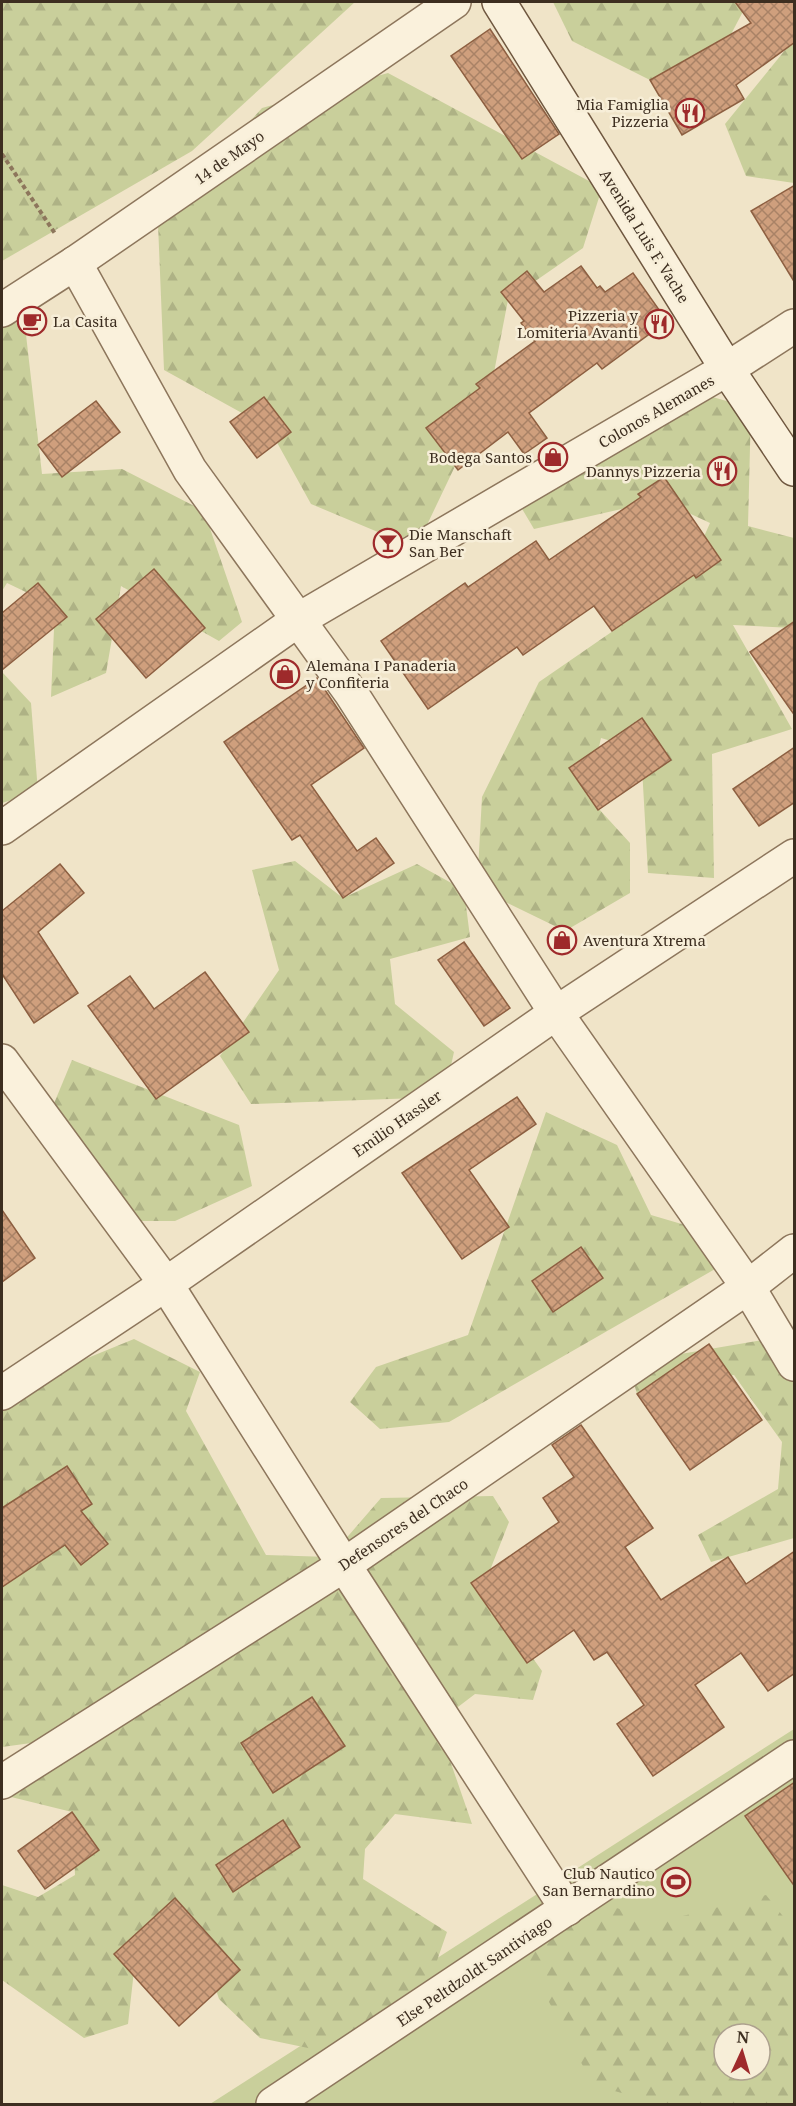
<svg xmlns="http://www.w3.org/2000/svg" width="796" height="2106" font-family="'Noto Serif',serif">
  <defs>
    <pattern id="forest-firs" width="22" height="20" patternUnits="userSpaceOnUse" patternTransform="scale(1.5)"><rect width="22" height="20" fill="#c9cf9b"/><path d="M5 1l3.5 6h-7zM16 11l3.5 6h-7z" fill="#aeb285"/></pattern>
    <pattern id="building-cross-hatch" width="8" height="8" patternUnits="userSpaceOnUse" patternTransform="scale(1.5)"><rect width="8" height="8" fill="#cf9f7d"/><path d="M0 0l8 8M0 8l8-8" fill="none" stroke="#a98266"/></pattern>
  </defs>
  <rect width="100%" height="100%" fill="#f0e4c8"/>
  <path fill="#c9cf9b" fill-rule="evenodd" d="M794 1729V2104H210ZM724 2034H760V2070H724Z"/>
  <g fill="url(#forest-firs)" fill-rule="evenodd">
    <path d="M2 2H355L192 151 2 261Z"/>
    <path d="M553 2H748L709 76 650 80 572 41Z"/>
    <path d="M794 39V183L746 176 725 124Z"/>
    <path d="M388 73 602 188 583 248 508 300 490 393 426 527 397 540 311 504 269 428 164 370 158 224 262 108Z"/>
    <path d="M2 319 25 326 42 474 122 469 204 511 242 622 219 641 121 586 106 673 51 697 55 606 7 583 2 591Z"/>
    <path d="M695 392 751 408 748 526 794 538V628L733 625 792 729 712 754 714 878 648 873 641 750 601 738 588 797 630 843V893L565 931 477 888 482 797 539 682 684 582 710 523 661 500 534 529 518 502Z"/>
    <path d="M2 672 31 703 38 792 2 803Z"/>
    <path d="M295 861 343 898 417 864 464 890 470 937 390 959 395 1004 454 1052 444 1097 251 1104 220 1056 279 970 252 870Z"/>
    <path d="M72 1060 239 1125 252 1186 175 1221H98L43 1130Z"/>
    <path d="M546 1112 617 1145 651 1215 719 1235 729 1261 449 1422 380 1429 350 1402 376 1367 468 1335Z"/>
    <path d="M134 1339 200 1372 186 1411 266 1555 330 1557 381 1498 493 1496 509 1522 483 1588 542 1671 533 1700 475 1694 437 1723 472 1824 395 1814 365 1849 363 1879 447 1932 411 2035 337 2054 260 2038 219 1999 191 1914 137 1944 128 2024 84 2038 2 1980V1885L38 1897 75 1875 72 1812 3 1795 46 1741 2 1747V1393Z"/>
    <path d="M769 1339 794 1374V1538L711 1562 698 1535 778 1489 782 1442 734 1375 637 1394 628 1363Z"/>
    <path d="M571 1893 659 1922 766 1895 794 1930V2104H661L593 2085 522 1951 530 1906ZM724 2034H760V2070H724Z"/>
  </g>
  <g fill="url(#building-cross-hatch)" stroke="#8d5f41" stroke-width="1.5">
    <path d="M735 2H795V42L736 85 744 99 682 135 650 80 751 23Z"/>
    <path d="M490 29 559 134 522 159 451 56Z"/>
    <path d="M795 185V283L751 211Z"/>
    <path d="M581 266 597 288 600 286 605 292 633 273 667 321 602 369 597 363 529 413 547 438 524 454 508 432 458 470 426 428 480 388 476 384 535 341 521 323 524 321 501 292 527 271 544 292Z"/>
    <path d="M264 397 291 432 257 458 230 422Z"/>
    <path d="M96 401 120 432 62 477 38 445Z"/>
    <path d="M664 477 721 560 696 578 694 575 612 631 594 606 523 655 517 647 428 709 381 641 465 583 468 587 536 541 549 560 641 497 638 494Z"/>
    <path d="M154 569 205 628 146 678 96 619Z"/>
    <path d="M38 583 67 617 2 670V613Z"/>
    <path d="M795 621V716L750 652Z"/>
    <path d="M317 678 364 748 311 785 357 851 376 838 394 863 343 898 300 835 292 840 224 742Z"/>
    <path d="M642 718 671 760 598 810 569 768Z"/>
    <path d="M795 747V802L759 826 733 789Z"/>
    <path d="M60 864 84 893 38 932 78 993 34 1023 2 974V911Z"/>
    <path d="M464 942 510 1008 484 1026 438 960Z"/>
    <path d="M205 972 249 1032 156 1099 88 1006 130 976 154 1009Z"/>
    <path d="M517 1097 536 1124 469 1170 509 1227 462 1259 402 1173Z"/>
    <path d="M2 1210 35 1258 2 1282Z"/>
    <path d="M581 1247 603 1278 553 1312 532 1281Z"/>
    <path d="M709 1344 762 1420 690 1470 637 1394Z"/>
    <path d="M581 1425 653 1528 625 1547 661 1600 728 1557 746 1584 795 1551V1673L768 1691 741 1653 695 1685 724 1727 653 1776 617 1724 644 1705 607 1652 594 1660 574 1630 527 1663 471 1583 559 1522 543 1498 574 1477 552 1445Z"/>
    <path d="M67 1466 92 1504 81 1511 108 1544 81 1565 65 1545 2 1587V1508Z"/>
    <path d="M312 1697 345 1746 273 1793 241 1743Z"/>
    <path d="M795 1782V1887L745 1816Z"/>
    <path d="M72 1812 99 1850 45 1889 18 1851Z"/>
    <path d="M283 1820 300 1847 233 1892 216 1865Z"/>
    <path d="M175 1898 240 1970 179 2026 114 1954Z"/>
  </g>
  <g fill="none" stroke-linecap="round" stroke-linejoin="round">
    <g stroke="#8d765c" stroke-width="36">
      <g id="street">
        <path d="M75 263 190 470 351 693 556 1013 748 1287 794 1364"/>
        <path d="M2 310 75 263 454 2"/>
        <path d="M2 828 298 620 727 369 794 326"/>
        <path d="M2 1061 166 1284 344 1565 567 1909"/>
        <path d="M2 1393 166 1284 556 1013 794 856"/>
        <path d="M2 1782 344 1565 748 1287 794 1251"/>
        <path d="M273 2104 794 1757"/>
      </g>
    </g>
    <g stroke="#6f573f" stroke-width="36">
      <path id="secondary" d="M499 2 727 369 794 469"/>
    </g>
    <path stroke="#8d765c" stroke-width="4" stroke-dasharray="4.5 3" stroke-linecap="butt" d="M2 154 56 235"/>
    <use href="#street" stroke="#faf1dc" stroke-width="33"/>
    <use href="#secondary" stroke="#faf1dc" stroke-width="33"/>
  </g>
  <defs>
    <g id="restaurant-ring" transform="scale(1.5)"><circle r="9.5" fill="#f7eed8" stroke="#9e2a2b" stroke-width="1.5"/><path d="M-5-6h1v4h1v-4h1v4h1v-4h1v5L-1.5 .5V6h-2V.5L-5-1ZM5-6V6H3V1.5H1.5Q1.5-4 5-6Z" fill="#9e2a2b"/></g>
    <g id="cafe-ring" transform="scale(1.5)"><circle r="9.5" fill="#f7eed8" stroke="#9e2a2b" stroke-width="1.5"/><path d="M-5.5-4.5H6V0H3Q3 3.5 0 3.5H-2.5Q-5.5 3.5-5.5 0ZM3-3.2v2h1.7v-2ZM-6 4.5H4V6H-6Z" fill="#9e2a2b"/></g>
    <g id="shop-ring" transform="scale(1.5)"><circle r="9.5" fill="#f7eed8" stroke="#9e2a2b" stroke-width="1.5"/><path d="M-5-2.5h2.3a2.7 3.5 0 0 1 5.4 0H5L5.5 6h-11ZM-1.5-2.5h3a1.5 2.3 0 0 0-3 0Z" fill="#9e2a2b"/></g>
    <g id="bar-ring" transform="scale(1.5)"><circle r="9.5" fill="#f7eed8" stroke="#9e2a2b" stroke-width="1.5"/><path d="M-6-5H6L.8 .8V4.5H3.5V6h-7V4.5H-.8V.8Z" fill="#9e2a2b"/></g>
    <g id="stadium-ring" transform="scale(1.5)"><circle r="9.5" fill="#f7eed8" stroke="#9e2a2b" stroke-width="1.5"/><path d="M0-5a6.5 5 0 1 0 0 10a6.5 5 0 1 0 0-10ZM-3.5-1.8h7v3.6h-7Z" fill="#9e2a2b"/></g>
  </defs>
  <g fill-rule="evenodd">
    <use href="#restaurant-ring" x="690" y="113"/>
    <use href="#cafe-ring" x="32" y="321"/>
    <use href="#restaurant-ring" x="659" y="324"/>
    <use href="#shop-ring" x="553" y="457"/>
    <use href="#restaurant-ring" x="722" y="471"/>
    <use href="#bar-ring" x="388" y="543"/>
    <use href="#shop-ring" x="285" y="674"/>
    <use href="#shop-ring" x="562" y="940"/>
    <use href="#stadium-ring" x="676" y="1882"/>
  </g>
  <g text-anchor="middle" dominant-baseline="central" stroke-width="5" stroke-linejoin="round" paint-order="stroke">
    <g font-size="15" fill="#3d2e20" stroke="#f7eed8" text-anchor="end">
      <text x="669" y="104">Mia Famiglia<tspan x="669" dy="17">Pizzeria</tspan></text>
      <text x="638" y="315">Pizzeria y<tspan x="638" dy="17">Lomiteria Avanti</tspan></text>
      <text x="53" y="321" text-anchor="start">La Casita</text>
      <text x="532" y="457">Bodega Santos</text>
      <text x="701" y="471">Dannys Pizzeria</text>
      <text x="409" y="534" text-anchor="start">Die Manschaft<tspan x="409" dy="17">San Ber</tspan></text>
      <text x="306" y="665" text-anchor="start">Alemana I Panaderia<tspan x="306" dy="17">y Confiteria</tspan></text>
      <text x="583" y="940" text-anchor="start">Aventura Xtrema</text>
      <text x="655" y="1873">Club Nautico<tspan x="655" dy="17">San Bernardino</tspan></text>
    </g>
    <g font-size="15" fill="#3d2e20" stroke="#f7eed8">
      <text transform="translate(229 157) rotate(-35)">14 de Mayo</text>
      <text transform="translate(645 236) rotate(58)">Avenida Luis F. Vache</text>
      <text transform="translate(656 411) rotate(-30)">Colonos Alemanes</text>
      <text transform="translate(397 1123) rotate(-35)">Emilio Hassler</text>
      <text transform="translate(403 1524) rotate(-34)">Defensores del Chaco</text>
      <text transform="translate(474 1971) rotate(-34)">Else Peltdzoldt Santiviago</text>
    </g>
  </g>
  <rect width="796" height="2106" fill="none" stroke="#3d2e20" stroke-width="6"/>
  <g transform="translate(742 2052) rotate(4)"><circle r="28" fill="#f7eed8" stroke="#ada18e" stroke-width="1.5"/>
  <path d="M0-4.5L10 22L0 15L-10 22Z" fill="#9e2a2b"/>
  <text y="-9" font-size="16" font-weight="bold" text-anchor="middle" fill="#3d2e20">N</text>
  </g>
</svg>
